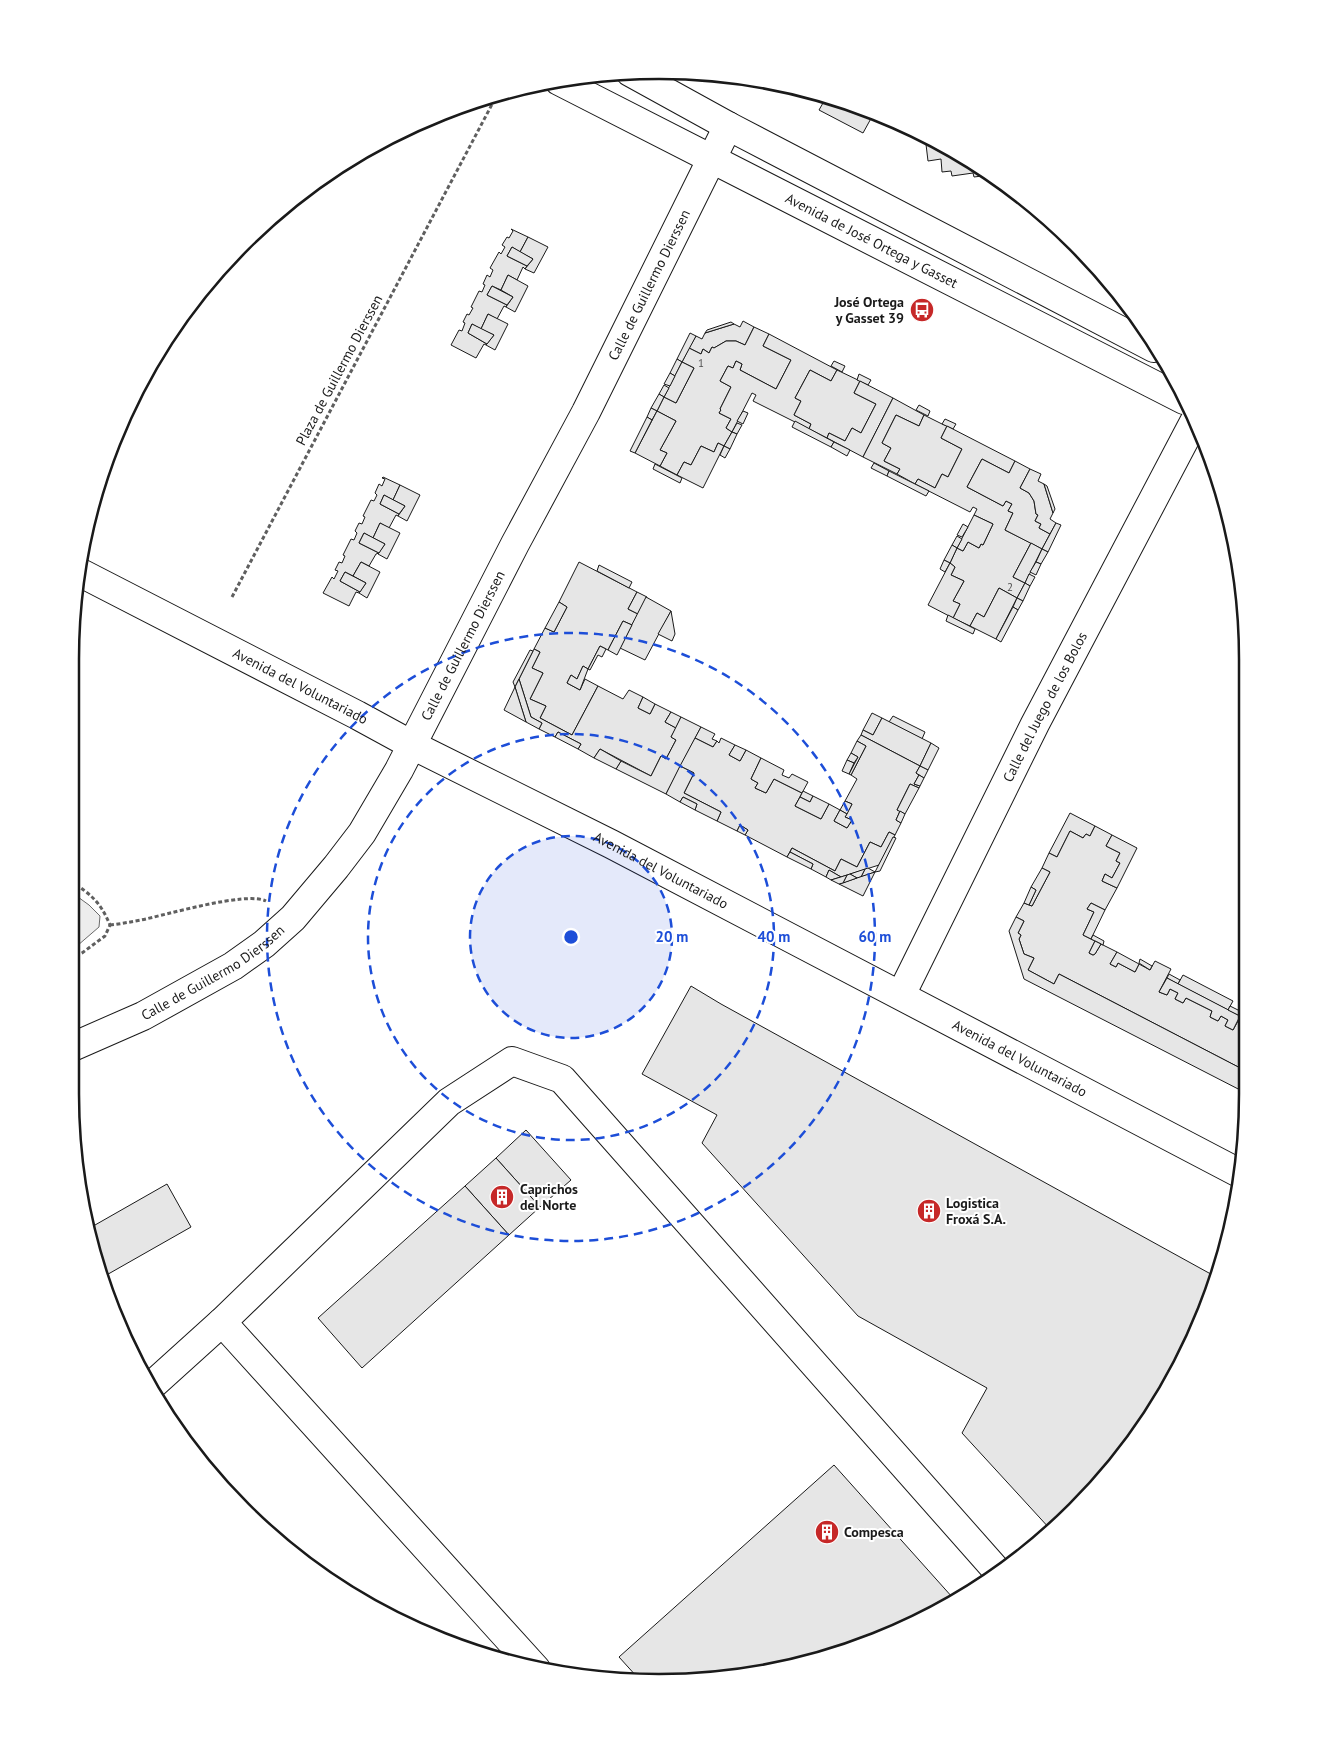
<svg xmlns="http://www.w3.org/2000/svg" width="1318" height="1753" font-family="'PT Sans',sans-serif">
  <rect width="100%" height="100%" fill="#fff"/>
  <path fill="#ededed" stroke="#6a6a6a" d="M71 892 89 905 100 916 99 927 70 952Z"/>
  <g fill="#e6e6e6" stroke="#1a1a1a">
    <path d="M827 96 849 101 874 113 863 133 819 110Z"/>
    <path d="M925 136 954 149 990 175 974 177 973 173 952 176 951 171 942 172 941 159 928 161Z"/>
    <path d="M511 229 528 237 520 252 512 247 507 256 527 266 525 269 523 267 517 280 508 275 501 290 492 286 487 295 507 305 506 307 504 306 497 319 488 314 481 329 472 324 468 333 487 344 486 345 484 344 476 358 451 345 459 330 462 331 465 323 463 322 467 314 469 315 473 308 471 307 479 291 482 292 485 285 483 284 487 275 490 277 493 270 490 268 499 252 501 254 505 247 502 245 507 237 509 238 513 231Z"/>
    <path d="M528 237 548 247 534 273 525 269 533 259 520 252Z"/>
    <path d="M512 247 533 259 527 266 507 256Z"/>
    <path d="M508 275 528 286 515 312 506 307 513 297 501 290Z"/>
    <path d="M492 286 513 297 507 305 487 295Z"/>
    <path d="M488 314 508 324 495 350 486 345 494 335 481 329Z"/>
    <path d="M743 321 754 327 745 345 736 341H726L714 348 712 347 709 353 703 349 701 354 689 348 696 336 702 339 705 333 734 324 740 327Z"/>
    <path d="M731 322 734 324 705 333 707 330Z"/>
    <path d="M472 324 494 335 487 344 468 333Z"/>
    <path d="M754 327 769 334 763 346 791 360 776 389 740 370 742 364 736 361 733 368 728 366 720 381 731 387 720 409 721 410 719 413 731 419 726 428 732 432 724 446 718 443 714 452 701 446 691 465 684 462 677 475 660 466 667 453 660 450 676 421 657 411 664 397 676 403 694 368 682 362 689 348 701 354 703 349 709 353 712 347 714 348 726 341H736L745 345Z"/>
    <path d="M690 333 696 336 682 362 677 359Z"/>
    <path d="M769 334 837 370 831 381 810 370 795 398 801 401 794 415 811 424 809 429 753 401 756 395 752 393 732 432 726 428 731 419 719 413 721 410 720 409 731 387 720 381 728 366 733 368 736 361 742 364 740 370 776 389 791 360 763 346Z"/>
    <path d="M677 359 682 362 675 376 670 373Z"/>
    <path d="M834 361 845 366 842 372 831 366Z"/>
    <path d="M682 362 694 368 676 403 664 397Z"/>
    <path d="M810 370 831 381 837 370 860 381 854 393 876 404 861 433 852 428 845 441 829 433 827 438 809 429 811 424 794 415 801 401 795 398Z"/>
    <path d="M670 373 675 376 670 386 664 384Z"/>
    <path d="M859 374 871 380 868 385 857 380Z"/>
    <path d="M860 381 893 398 863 457 827 438 829 433 845 441 852 428 861 433 876 404 854 393Z"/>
    <path d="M664 385 669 388 664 397 659 394Z"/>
    <path d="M659 394 664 397 657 411 651 408Z"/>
    <path d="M893 398 924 415 919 426 896 415 882 443 891 448 884 461 900 469 897 474 863 457Z"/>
    <path d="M919 405 930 411 928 416 916 410Z"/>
    <path d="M651 408 657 411 652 420 647 417Z"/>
    <path d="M657 411 676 421 660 450 667 453 660 466 635 453Z"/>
    <path d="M743 411 748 413 743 424 737 421Z"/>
    <path d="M896 415 919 426 924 415 942 424 947 426 941 438 962 449 948 477 942 474 935 488 918 479 915 484 897 474 900 469 884 461 891 448 882 443Z"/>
    <path d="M647 417 652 420 635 453 630 451Z"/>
    <path d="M945 419 956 424 953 429 942 424Z"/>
    <path d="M795 421 834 442 831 447 792 427Z"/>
    <path d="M737 423 742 425 737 434 732 432Z"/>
    <path d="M947 426 1015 461 1009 473 982 459 967 487 1003 506 1006 501 1012 504 1008 511 1013 513 1005 530 1031 543 1013 577 1025 583 1017 598 999 588 984 617 977 613 970 626 953 618 960 604 953 601 964 581 951 575 955 567 950 563 957 548 963 551 968 542 979 548 981 544 983 545 993 524 974 515 977 509 973 507 970 512 915 484 918 479 935 488 942 474 948 477 962 449 941 438Z"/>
    <path d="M732 432 737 434 730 449 724 446Z"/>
    <path d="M834 442 850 450 847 456 831 447Z"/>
    <path d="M718 443 724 446 703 488 677 475 684 462 691 465 701 446 714 452Z"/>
    <path d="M724 446 730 449 725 458 720 455Z"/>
    <path d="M982 459 1009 473 1015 461 1030 469 1020 488 1029 493 1034 501 1036 514 1038 515 1035 521 1041 524 1039 528 1050 534 1042 549 1005 530 1013 513 1008 511 1012 504 1006 501 1003 506 967 487Z"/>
    <path d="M874 463 889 471 887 476 871 468Z"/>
    <path d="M655 464 682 478 680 483 653 469Z"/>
    <path d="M1030 469 1041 474 1038 481 1044 484 1053 513 1050 519 1056 523 1050 534 1039 528 1041 524 1035 521 1038 515 1036 514 1034 501 1029 493 1020 488Z"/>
    <path d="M889 471 929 491 926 496 887 476Z"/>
    <path d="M383 477 400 485 393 500 384 495 380 504 399 514 398 516 396 515 389 528 380 523 373 538 364 533 359 543 379 553 376 554 369 566 361 562 353 576 345 572 340 581 360 592 359 593 356 592 349 606 323 593 332 577 334 579 338 571 335 570 339 562 342 563 345 556 343 555 351 539 354 540 357 533 355 531 359 523 362 524 365 517 363 516 371 500 374 501 377 495 375 493 379 484 382 486 385 479 382 478Z"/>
    <path d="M1044 484 1047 486 1055 509 1053 513Z"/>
    <path d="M400 485 420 495 407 521 398 516 405 506 393 500Z"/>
    <path d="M384 495 405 506 399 514 380 504Z"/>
    <path d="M974 515 993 524 983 545 981 544 979 548 968 542 963 551 957 548Z"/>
    <path d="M380 523 400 533 387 559 378 554 385 544 373 538Z"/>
    <path d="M1056 523 1061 525 1048 552 1042 549Z"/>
    <path d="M963 524 968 527 962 537 957 535Z"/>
    <path d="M364 533 385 544 379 553 359 543Z"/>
    <path d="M957 536 962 539 957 548 952 545Z"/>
    <path d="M1031 543 1042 549 1025 583 1013 577Z"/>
    <path d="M952 545 957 548 950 563 944 560Z"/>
    <path d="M1042 549 1048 552 1041 564 1036 562Z"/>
    <path d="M944 560 950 563 945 572 940 569Z"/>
    <path d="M361 562 380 572 367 598 359 593 366 583 353 576Z"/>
    <path d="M579 562 637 592 628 609 638 614 632 625 623 621 608 650 600 646 588 669 583 666 577 679 571 675 567 683 580 690 585 679 598 686 572 735 540 718 546 706 530 699 543 673 532 668 540 652 534 649 545 628 554 632 567 607 559 602Z"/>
    <path d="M1036 562 1041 564 1036 575 1030 572Z"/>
    <path d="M950 563 955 567 951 575 964 581 953 601 960 604 953 618 928 605Z"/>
    <path d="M599 565 632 582 629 588 597 571Z"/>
    <path d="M345 572 366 583 360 592 340 581Z"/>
    <path d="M1029 574 1035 577 1030 586 1025 583Z"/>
    <path d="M1025 583 1030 586 1023 601 1017 598Z"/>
    <path d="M999 588 1017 598 996 639 970 626 977 613 984 617Z"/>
    <path d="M637 592 647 597 638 614 628 609Z"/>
    <path d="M646 597 671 611 645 660 620 648Z"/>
    <path d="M1017 598 1023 601 1018 610 1013 607Z"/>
    <path d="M559 602 567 607 554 632 545 628Z"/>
    <path d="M1013 607 1018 610 1001 642 996 639Z"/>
    <path d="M671 611 675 634 672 641 658 634Z"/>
    <path d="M948 615 975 629 973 634 946 621Z"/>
    <path d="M623 621 632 625 617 655 608 650Z"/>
    <path d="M600 646 606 649 602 657 598 655 590 670 588 669Z"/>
    <path d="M534 649 540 652 532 668 543 673 530 699 546 706 540 718 572 735 598 686 623 699 629 690 643 697 638 708 650 714 655 704 671 712 665 722 676 728 671 737 676 740 666 759 661 756 651 776 600 749 594 758 578 749 581 744 558 732 555 737 539 729 542 723 531 717 519 679Z"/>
    <path d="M530 650 533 651 515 687 513 682Z"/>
    <path d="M583 666 588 669 580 690 567 683 571 675 577 679Z"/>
    <path d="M519 679 531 717 542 723 539 729 526 722 515 687Z"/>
    <path d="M515 687 526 722 504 710Z"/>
    <path d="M643 697 655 704 650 714 638 708Z"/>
    <path d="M671 712 681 717 676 728 665 722Z"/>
    <path d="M872 713 882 718 873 735 863 730Z"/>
    <path d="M893 716 925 732 922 739 889 722Z"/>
    <path d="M681 717 701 727 666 794 616 769 621 761 651 776 661 756 666 759 676 740 671 737Z"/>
    <path d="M882 718 931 743 920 766 861 735 863 730 873 735Z"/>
    <path d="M701 727 715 734 712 739 717 741 713 747 695 738Z"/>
    <path d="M558 732 581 744 578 749 555 737Z"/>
    <path d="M861 735 920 766 916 773 919 775 914 784 920 786 919 788 910 784 897 810 900 811 896 820 901 823 895 835 889 832 881 847 870 842 857 867 841 859 835 871 792 848 787 857 745 835 748 830 740 825 737 831 717 821 721 812 684 793 694 773 680 766 695 738 713 747 717 741 719 743 721 738 735 745 729 755 740 761 746 750 761 758 751 779 758 783 755 788 766 793 774 779 802 793 795 806 821 819 829 804 840 810 834 821 847 828 852 820 845 817 852 804 845 801 857 779 851 775 866 746 857 741Z"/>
    <path d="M857 741 866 746 851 775 849 774 858 757 851 753Z"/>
    <path d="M931 743 939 748 928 770 920 766Z"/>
    <path d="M735 745 746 750 740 761 729 755Z"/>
    <path d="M600 749 621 761 616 769 594 758Z"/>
    <path d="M851 753 858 757 854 763 847 760Z"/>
    <path d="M761 758 784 770 782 775 789 778 792 774 808 782 802 793 774 779 766 793 755 788 758 783 751 779Z"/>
    <path d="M847 760 854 763 849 774 842 771Z"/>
    <path d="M680 766 694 773 684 793 721 812 717 821 695 810 697 804 683 797 680 802 666 794Z"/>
    <path d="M920 766 928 770 924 778 916 773Z"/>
    <path d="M919 775 924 778 920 786 914 784Z"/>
    <path d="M910 784 919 788 905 814 897 810Z"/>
    <path d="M803 791 813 796 810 802 800 797Z"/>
    <path d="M813 796 829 804 821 819 795 806 800 797 810 802Z"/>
    <path d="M683 797 697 804 695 810 680 802Z"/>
    <path d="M845 801 852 804 847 814 840 810Z"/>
    <path d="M840 810 847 814 845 817 852 820 847 828 834 821Z"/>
    <path d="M900 811 905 814 901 823 896 820Z"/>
    <path d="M1070 813 1095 826 1090 836 1086 834 1083 838 1070 831 1057 857 1049 853Z"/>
    <path d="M740 825 748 830 745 835 737 831Z"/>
    <path d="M1095 826 1112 835 1106 846 1120 853 1116 861 1120 863 1112 878 1105 874 1102 881 1117 888 1105 910 1091 903 1087 909 1094 912 1083 935 1095 941 1089 953 1093 955 1095 954 1101 944 1117 952 1110 964 1116 967 1118 963 1135 972 1139 964 1150 970 1155 961 1171 969 1159 992 1167 995 1170 989 1178 993 1175 999 1183 1003 1186 998 1212 1011 1210 1017 1218 1021 1221 1016 1228 1020 1225 1026 1233 1030 1246 1007V1071L1059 974 1054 984 1028 970 1034 958 1024 954 1019 939 1021 935 1018 933 1024 921 1016 917 1024 903 1032 906 1050 872 1042 868 1049 853 1057 857 1070 831 1083 838 1086 834 1090 836Z"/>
    <path d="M889 832 895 835 879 865 841 877 829 870 826 877 811 869 813 864 790 852 792 848 835 871 841 859 857 867 870 842 881 847Z"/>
    <path d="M1112 835 1137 848 1117 888 1102 881 1105 874 1112 878 1120 863 1116 861 1120 853 1106 846Z"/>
    <path d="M893 837 896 838 880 871 875 872Z"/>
    <path d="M790 852 813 864 811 869 787 857Z"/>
    <path d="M868 868 875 872 861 877 865 869Z"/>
    <path d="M1042 868 1050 872 1032 906 1029 905 1036 890 1031 887Z"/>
    <path d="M865 869 861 877 857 878 850 874Z"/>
    <path d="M829 870 841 877 831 880 826 877Z"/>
    <path d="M875 872 863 896 839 884Z"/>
    <path d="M850 874 857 878 843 883 847 875Z"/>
    <path d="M847 875 843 883 839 884 831 880Z"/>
    <path d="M1031 887 1036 890 1029 905 1024 903Z"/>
    <path d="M1091 903 1105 910 1091 939 1083 935 1094 912 1087 909Z"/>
    <path d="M1016 917 1024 921 1018 933 1021 935 1019 939 1024 954 1034 958 1028 970 1054 984 1059 974 1246 1071V1093L1024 979 1009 931Z"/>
    <path d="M1093 935 1104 941 1103 945 1091 939Z"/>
    <path d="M1095 941 1101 944 1095 954 1093 955 1089 953Z"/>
    <path d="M1117 952 1139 964 1135 972 1118 963 1116 967 1110 964Z"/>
    <path d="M1140 959 1152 966 1150 970 1139 963Z"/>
    <path d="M1169 974 1180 980 1178 984 1167 978Z"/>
    <path d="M1183 975 1233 1001 1228 1010 1178 984Z"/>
    <path d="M1167 978 1240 1016 1233 1030 1225 1026 1228 1020 1221 1016 1218 1021 1210 1017 1212 1011 1186 998 1183 1003 1175 999 1178 993 1170 989 1167 995 1159 992Z"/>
    <path d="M691 986 721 1004 1218 1278 1169 1388 1102 1483 1051 1530 962 1433 987 1388 858 1316 702 1143 717 1115 642 1074Z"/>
    <path d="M1230 1006 1242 1012 1240 1016 1228 1010Z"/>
    <path d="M526 1130 571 1180 540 1207 496 1158Z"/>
    <path d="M496 1158 540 1207 509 1235 465 1186Z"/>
    <path d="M167 1184 191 1227 103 1277 90 1247 88 1229Z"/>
    <path d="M465 1186 509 1235 362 1368 318 1318Z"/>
    <path d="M834 1465 953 1598 884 1638 811 1663 698 1682 638 1678 619 1657Z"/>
  </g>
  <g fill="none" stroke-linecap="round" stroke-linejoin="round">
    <g stroke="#1a1a1a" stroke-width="30">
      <g id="minor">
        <path id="s1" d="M79 572 357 715 412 745 611 844 1239 1173"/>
        <path id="s2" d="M901 995 1035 724 1195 420"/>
        <path id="s3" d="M70 1048 143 1016 233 966 264 944 293 918 336 867 362 833 399 770 515 544 586 412 728 126"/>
        <path d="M222 1322 536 1669"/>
        <path d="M149 1388 222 1322 449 1102 512 1061 562 1079 998 1572"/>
      </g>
    </g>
    <g stroke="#1a1a1a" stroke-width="30">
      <g id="major">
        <path d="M630 72 728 126 1154 348"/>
        <path id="s4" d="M559 81 1184 400"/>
      </g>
    </g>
    <g stroke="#5f5f5f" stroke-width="3" stroke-dasharray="4 2.5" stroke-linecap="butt">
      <path d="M232 597 498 93"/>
      <path d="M110 925C120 924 130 922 141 920 166 915 246 891 266 901"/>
      <path d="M70 959 82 953 105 936 110 925C100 901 91 895 71 881"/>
    </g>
    <use href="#minor" stroke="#fff" stroke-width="28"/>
    <use href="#major" stroke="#fff" stroke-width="28"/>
  </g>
  <circle cx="571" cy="937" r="101" fill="#1d4ed8" fill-opacity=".12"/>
  <g fill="none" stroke="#1d4ed8" stroke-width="2.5" stroke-dasharray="9 6">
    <circle cx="571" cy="937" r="101"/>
    <circle cx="571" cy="937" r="203"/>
    <circle cx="571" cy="937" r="304"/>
  </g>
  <defs>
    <g id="bus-disc" transform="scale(1.25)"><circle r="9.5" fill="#c62828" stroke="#fff"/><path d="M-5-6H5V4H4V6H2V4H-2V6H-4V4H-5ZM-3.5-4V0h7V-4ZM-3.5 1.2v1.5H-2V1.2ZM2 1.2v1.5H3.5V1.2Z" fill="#fff"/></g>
    <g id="building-disc" transform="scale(1.25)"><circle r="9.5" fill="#c62828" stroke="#fff"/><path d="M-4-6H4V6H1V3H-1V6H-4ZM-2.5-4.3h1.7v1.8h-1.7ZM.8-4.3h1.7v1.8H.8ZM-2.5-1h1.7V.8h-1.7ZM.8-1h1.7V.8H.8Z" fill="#fff"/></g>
  </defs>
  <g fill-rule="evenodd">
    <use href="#bus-disc" x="922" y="310"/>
    <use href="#building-disc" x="502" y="1197"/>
    <use href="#building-disc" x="929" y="1211"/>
    <use href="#building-disc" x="827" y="1532"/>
  </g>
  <g text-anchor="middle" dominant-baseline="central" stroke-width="4" stroke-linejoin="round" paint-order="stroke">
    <g font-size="11" fill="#4d4d4d">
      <text x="701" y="363">1</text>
      <text x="1010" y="587">2</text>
    </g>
    <g font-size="14" fill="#1a1a1a" stroke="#fff">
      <text stroke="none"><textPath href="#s4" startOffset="351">Avenida de José Ortega y Gasset</textPath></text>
      <text stroke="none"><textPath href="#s3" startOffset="988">Calle de Guillermo Dierssen</textPath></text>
      <text transform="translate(339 370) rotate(-62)">Plaza de Guillermo Dierssen</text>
      <text stroke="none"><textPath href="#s3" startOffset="582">Calle de Guillermo Dierssen</textPath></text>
      <text stroke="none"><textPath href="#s1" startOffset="249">Avenida del Voluntariado</textPath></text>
      <text stroke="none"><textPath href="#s2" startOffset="322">Calle del Juego de los Bolos</textPath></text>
      <text stroke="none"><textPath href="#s1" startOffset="654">Avenida del Voluntariado</textPath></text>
      <text stroke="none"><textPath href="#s3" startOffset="162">Calle de Guillermo Dierssen</textPath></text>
      <text stroke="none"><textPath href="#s1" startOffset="1059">Avenida del Voluntariado</textPath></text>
    </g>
    <g font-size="14" font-weight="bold" fill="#1a1a1a" stroke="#fff" text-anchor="start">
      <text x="904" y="302" text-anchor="end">José Ortega<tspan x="904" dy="16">y Gasset 39</tspan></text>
      <text x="520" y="1189">Caprichos<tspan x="520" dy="16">del Norte</tspan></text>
      <text x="946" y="1203">Logistica<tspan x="946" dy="16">Froxá S.A.</tspan></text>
      <text x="844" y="1532">Compesca</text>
    </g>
  </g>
  <path d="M0 0H1318V1753H0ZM659 79H659A580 580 0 0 1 1239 659V1094A580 580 0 0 1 659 1674H659A580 580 0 0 1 79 1094V659A580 580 0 0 1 659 79Z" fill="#fff" fill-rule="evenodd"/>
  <path fill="none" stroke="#1a1a1a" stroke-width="2.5" d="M659 79H659A580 580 0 0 1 1239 659V1094A580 580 0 0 1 659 1674H659A580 580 0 0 1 79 1094V659A580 580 0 0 1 659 79Z"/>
  <circle cx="571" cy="937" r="8" fill="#1d4ed8" stroke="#fff" stroke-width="2.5"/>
  <g font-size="15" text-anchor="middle" font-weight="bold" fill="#1d4ed8" stroke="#fff" stroke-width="4" stroke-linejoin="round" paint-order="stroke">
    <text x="672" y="942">20 m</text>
    <text x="774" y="942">40 m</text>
    <text x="875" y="942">60 m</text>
  </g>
</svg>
